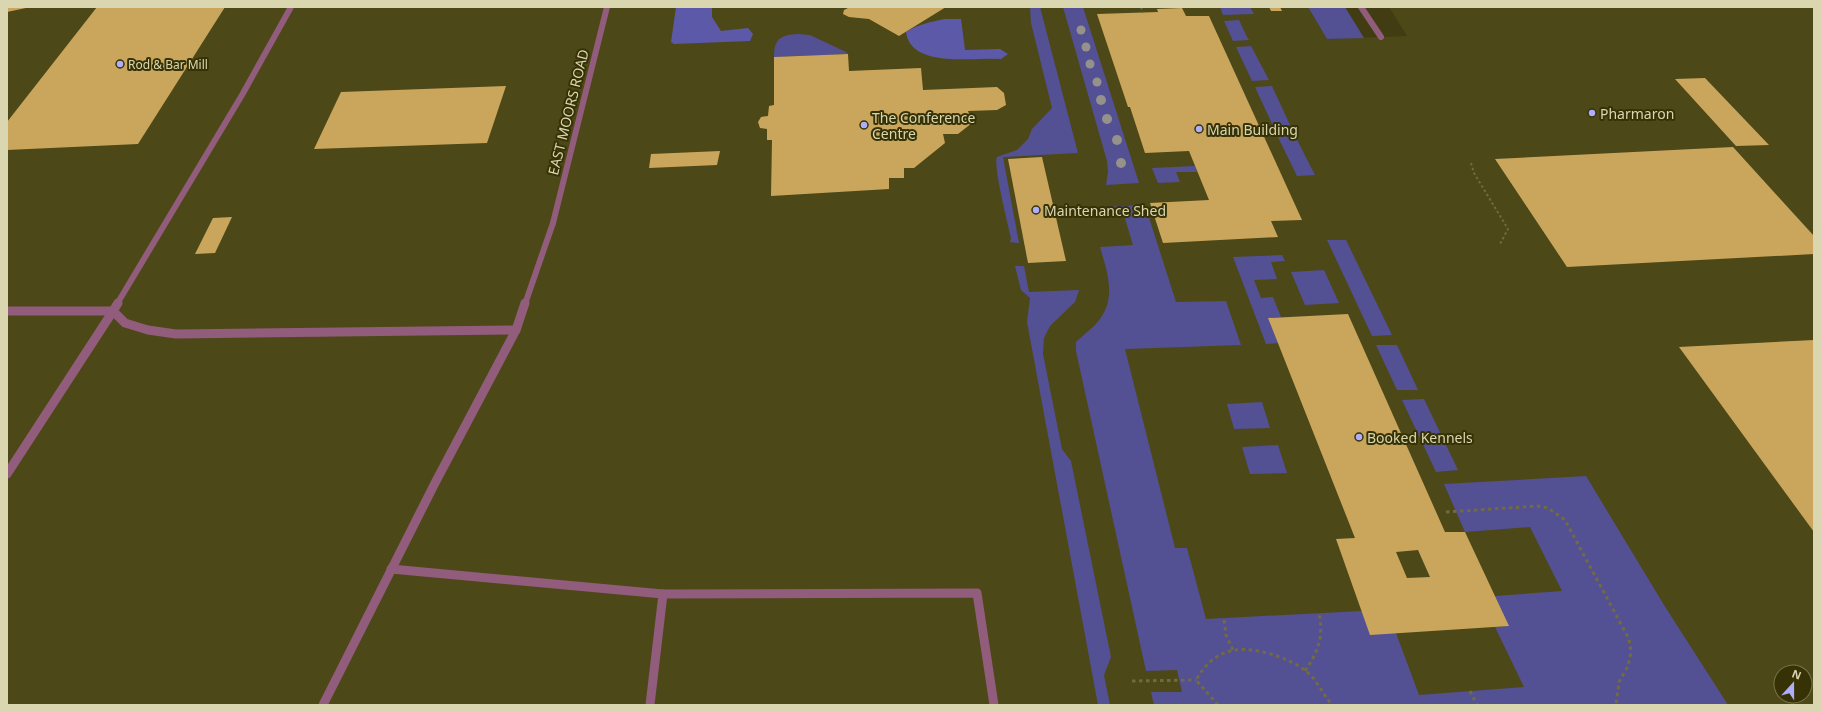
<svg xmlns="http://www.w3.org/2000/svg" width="1821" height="712" font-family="'Noto Sans',sans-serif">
  <rect width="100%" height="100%" fill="#413c12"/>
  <path fill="#4d4818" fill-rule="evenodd" d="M7 7H1308L1327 39 1407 36 1389 7H1814V705H7ZM1781 672H1805V696H1781Z"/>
  <g fill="#545094">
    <path d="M1030 7H1040L1078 153 1003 157 1019 243 1010 242 1011 238C1008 224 993 166 997 157L1017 150 1028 139 1032 129 1052 108 1031 23Z"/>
    <path d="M1063 7H1083L1139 183 1106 185 1108 172 1107 161Z"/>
    <path d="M1220 7H1250L1254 14 1223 15Z"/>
    <path d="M1308 7H1345L1364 38 1327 39Z"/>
    <path d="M1239 20 1247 37 1249 40 1233 41 1224 21Z"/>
    <path d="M798 34 810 35 846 52 848 54 774 57C774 38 781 35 798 34Z"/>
    <path d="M1251 46 1269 80 1252 81 1236 47Z"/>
    <path d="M1272 86 1290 125 1273 126 1255 87Z"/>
    <path d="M1293 132 1315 175 1297 176 1276 133Z"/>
    <path d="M1195 166 1197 172H1176L1180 182 1158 183 1152 168Z"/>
    <path d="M1145 205 1176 302 1226 301 1241 345 1125 349 1175 548H1187L1206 619 1362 611 1396 633 1419 695 1524 687 1495 627 1508 626 1495 596 1562 591 1530 527 1465 532 1444 484 1586 476 1664 605 1728 705H1154L1151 692H1182L1177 670 1146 671 1076 351V342C1082 336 1089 331 1095 325 1118 301 1108 275 1100 247L1133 245 1124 215 1098 216 1097 213 1099 207Z"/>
    <path d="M1346 240 1392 335 1372 336 1327 240Z"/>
    <path d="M1282 255 1285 261 1271 262 1277 279 1254 280 1261 298 1273 297 1281 317 1269 318 1278 343 1266 344 1233 257Z"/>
    <path d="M1015 266H1024L1029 292 1079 290 1075 302 1050 326 1044 338 1043 354 1062 449 1071 461 1111 657 1104 675 1110 705H1098L1027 322 1030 298 1021 290Z"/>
    <path d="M1324 270 1339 303 1305 305 1291 272Z"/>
    <path d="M1376 345H1397L1418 390H1397Z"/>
    <path d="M1424 399 1458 470 1436 472 1402 400Z"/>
    <path d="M1262 402 1270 428 1234 429 1227 404Z"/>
    <path d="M1278 445 1287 473 1250 474 1242 447Z"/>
  </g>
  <g fill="#5d59a9">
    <path d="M676 7H712V17L721 31 748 28 753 34 750 41 674 44 671 42Z"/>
    <path d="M945 19H961L965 50 1000 49 1008 54 1001 59C974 57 911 69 906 32 918 24 931 22 945 19Z"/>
  </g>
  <g fill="#caa65d" fill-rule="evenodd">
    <path d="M7 7H26V8L7 12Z"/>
    <path d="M97 7H225L138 144 7 150V122Z"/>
    <path d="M846 7H946L899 36 869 19 849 17 843 14 844 10 848 8Z"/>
    <path d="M1269 7H1280L1282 11H1271Z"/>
    <path d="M1182 8 1186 16H1209L1302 220 1271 221 1278 237 1163 243 1150 203 1209 200 1189 151 1145 153 1130 107H1128L1097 14 1158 12 1157 9Z"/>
    <path d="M848 54 849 71 921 68 923 90 997 87 1004 93 1006 105 997 110 968 111 972 123 958 134H943L945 143 914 168H904V178H889V189L771 196 772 140H767V129L760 128 758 122 761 117 768 116 769 106 774 105V57Z"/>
    <path d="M1705 78 1769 145 1736 146 1675 79Z"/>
    <path d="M506 86 487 143 314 149 341 92Z"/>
    <path d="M1733 147 1814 236V254L1567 267 1495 159Z"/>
    <path d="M720 151 717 165 649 168 651 154Z"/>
    <path d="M1042 157 1066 261 1028 263 1008 159Z"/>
    <path d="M232 217 215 253 195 254 213 218Z"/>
    <path d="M1348 314 1445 532H1465L1509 626 1370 635 1336 539 1355 538 1268 318ZM1418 550 1430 577 1407 578 1396 552Z"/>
    <path d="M1814 340V532L1679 347Z"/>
  </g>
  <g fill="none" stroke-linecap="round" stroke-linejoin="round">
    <g stroke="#706b42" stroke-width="2" stroke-dasharray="2.5 2.5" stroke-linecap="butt">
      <path d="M1141 7 1143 13"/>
      <path d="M1471 163 1474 173 1508 229 1500 244"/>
    </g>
    <g stroke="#706b42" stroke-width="3" stroke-dasharray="3.5 3.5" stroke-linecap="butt">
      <path d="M1446 512 1538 506 1548 508 1565 520 1629 639 1631 652 1628 666 1619 682 1616 705"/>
      <path d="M1224 620 1226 635 1233 650"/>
      <path d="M1305 671C1318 652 1324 636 1319 613"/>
      <path d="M1132 681 1196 680"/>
      <path d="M1470 691 1477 705"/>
      <path d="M1218 705 1196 680C1203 668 1213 656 1227 652 1249 644 1288 657 1306 671 1317 680 1323 694 1332 705"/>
    </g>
    <g stroke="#925c7c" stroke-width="6">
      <path d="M117 304 242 95 291 7"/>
      <path d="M525 304 553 223"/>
    </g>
    <g stroke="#925c7c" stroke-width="9">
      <path d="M118 303 113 311 125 323 148 330 176 334 516 330 525 303"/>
      <path d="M7 311H113"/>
      <path d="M7 474 113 311"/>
      <path d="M391 569 663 594 977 593 994 705"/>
      <path d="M323 705 435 483 516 330"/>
      <path d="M650 705 663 594"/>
    </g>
    <g stroke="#925c7c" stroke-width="6">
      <path d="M1361 7 1381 37"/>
      <path d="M553 223 607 7"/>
    </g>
  </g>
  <g fill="#94928b">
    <circle cx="1081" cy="30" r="4.5"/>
    <circle cx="1086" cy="47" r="4.5"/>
    <circle cx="1090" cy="64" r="4.5"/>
    <circle cx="1097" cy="82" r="4.5"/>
    <circle cx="1101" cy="100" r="5"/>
    <circle cx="1107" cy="119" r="5"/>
    <circle cx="1117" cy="140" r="5"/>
    <circle cx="1121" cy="163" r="5"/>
  </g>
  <g fill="#aeaefa" stroke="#363206" stroke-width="1.5">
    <circle cx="120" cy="64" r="4"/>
    <circle cx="1592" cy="113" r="4"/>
    <circle cx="864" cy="125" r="4"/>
    <circle cx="1199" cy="129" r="4"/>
    <circle cx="1036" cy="210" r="4"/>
    <circle cx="1359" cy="437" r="4"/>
  </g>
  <g text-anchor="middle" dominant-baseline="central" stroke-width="4" stroke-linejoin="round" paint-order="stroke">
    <g font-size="12" fill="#d9d6b0" stroke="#363206" text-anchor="start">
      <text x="128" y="64">Rod &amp; Bar Mill</text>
    </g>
    <g font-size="14" fill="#d9d6b0" stroke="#363206">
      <text transform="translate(568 112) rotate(-76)">EAST MOORS ROAD</text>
    </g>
    <g font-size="14" fill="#d9d6b0" stroke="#363206" text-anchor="start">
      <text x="1600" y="113">Pharmaron</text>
      <text x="872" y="117">The Conference<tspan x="872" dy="16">Centre</tspan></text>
      <text x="1207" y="129">Main Building</text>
      <text x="1044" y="210">Maintenance Shed</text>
      <text x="1367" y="437">Booked Kennels</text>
    </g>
  </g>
  <rect width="1821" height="712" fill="none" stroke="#d9d6b0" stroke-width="16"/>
  <g transform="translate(1793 684) rotate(21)"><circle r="19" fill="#363206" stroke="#77744a"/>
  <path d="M0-3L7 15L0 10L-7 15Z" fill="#aeaefa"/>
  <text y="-6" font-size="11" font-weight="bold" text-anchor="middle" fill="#d9d6b0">N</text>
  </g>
</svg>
